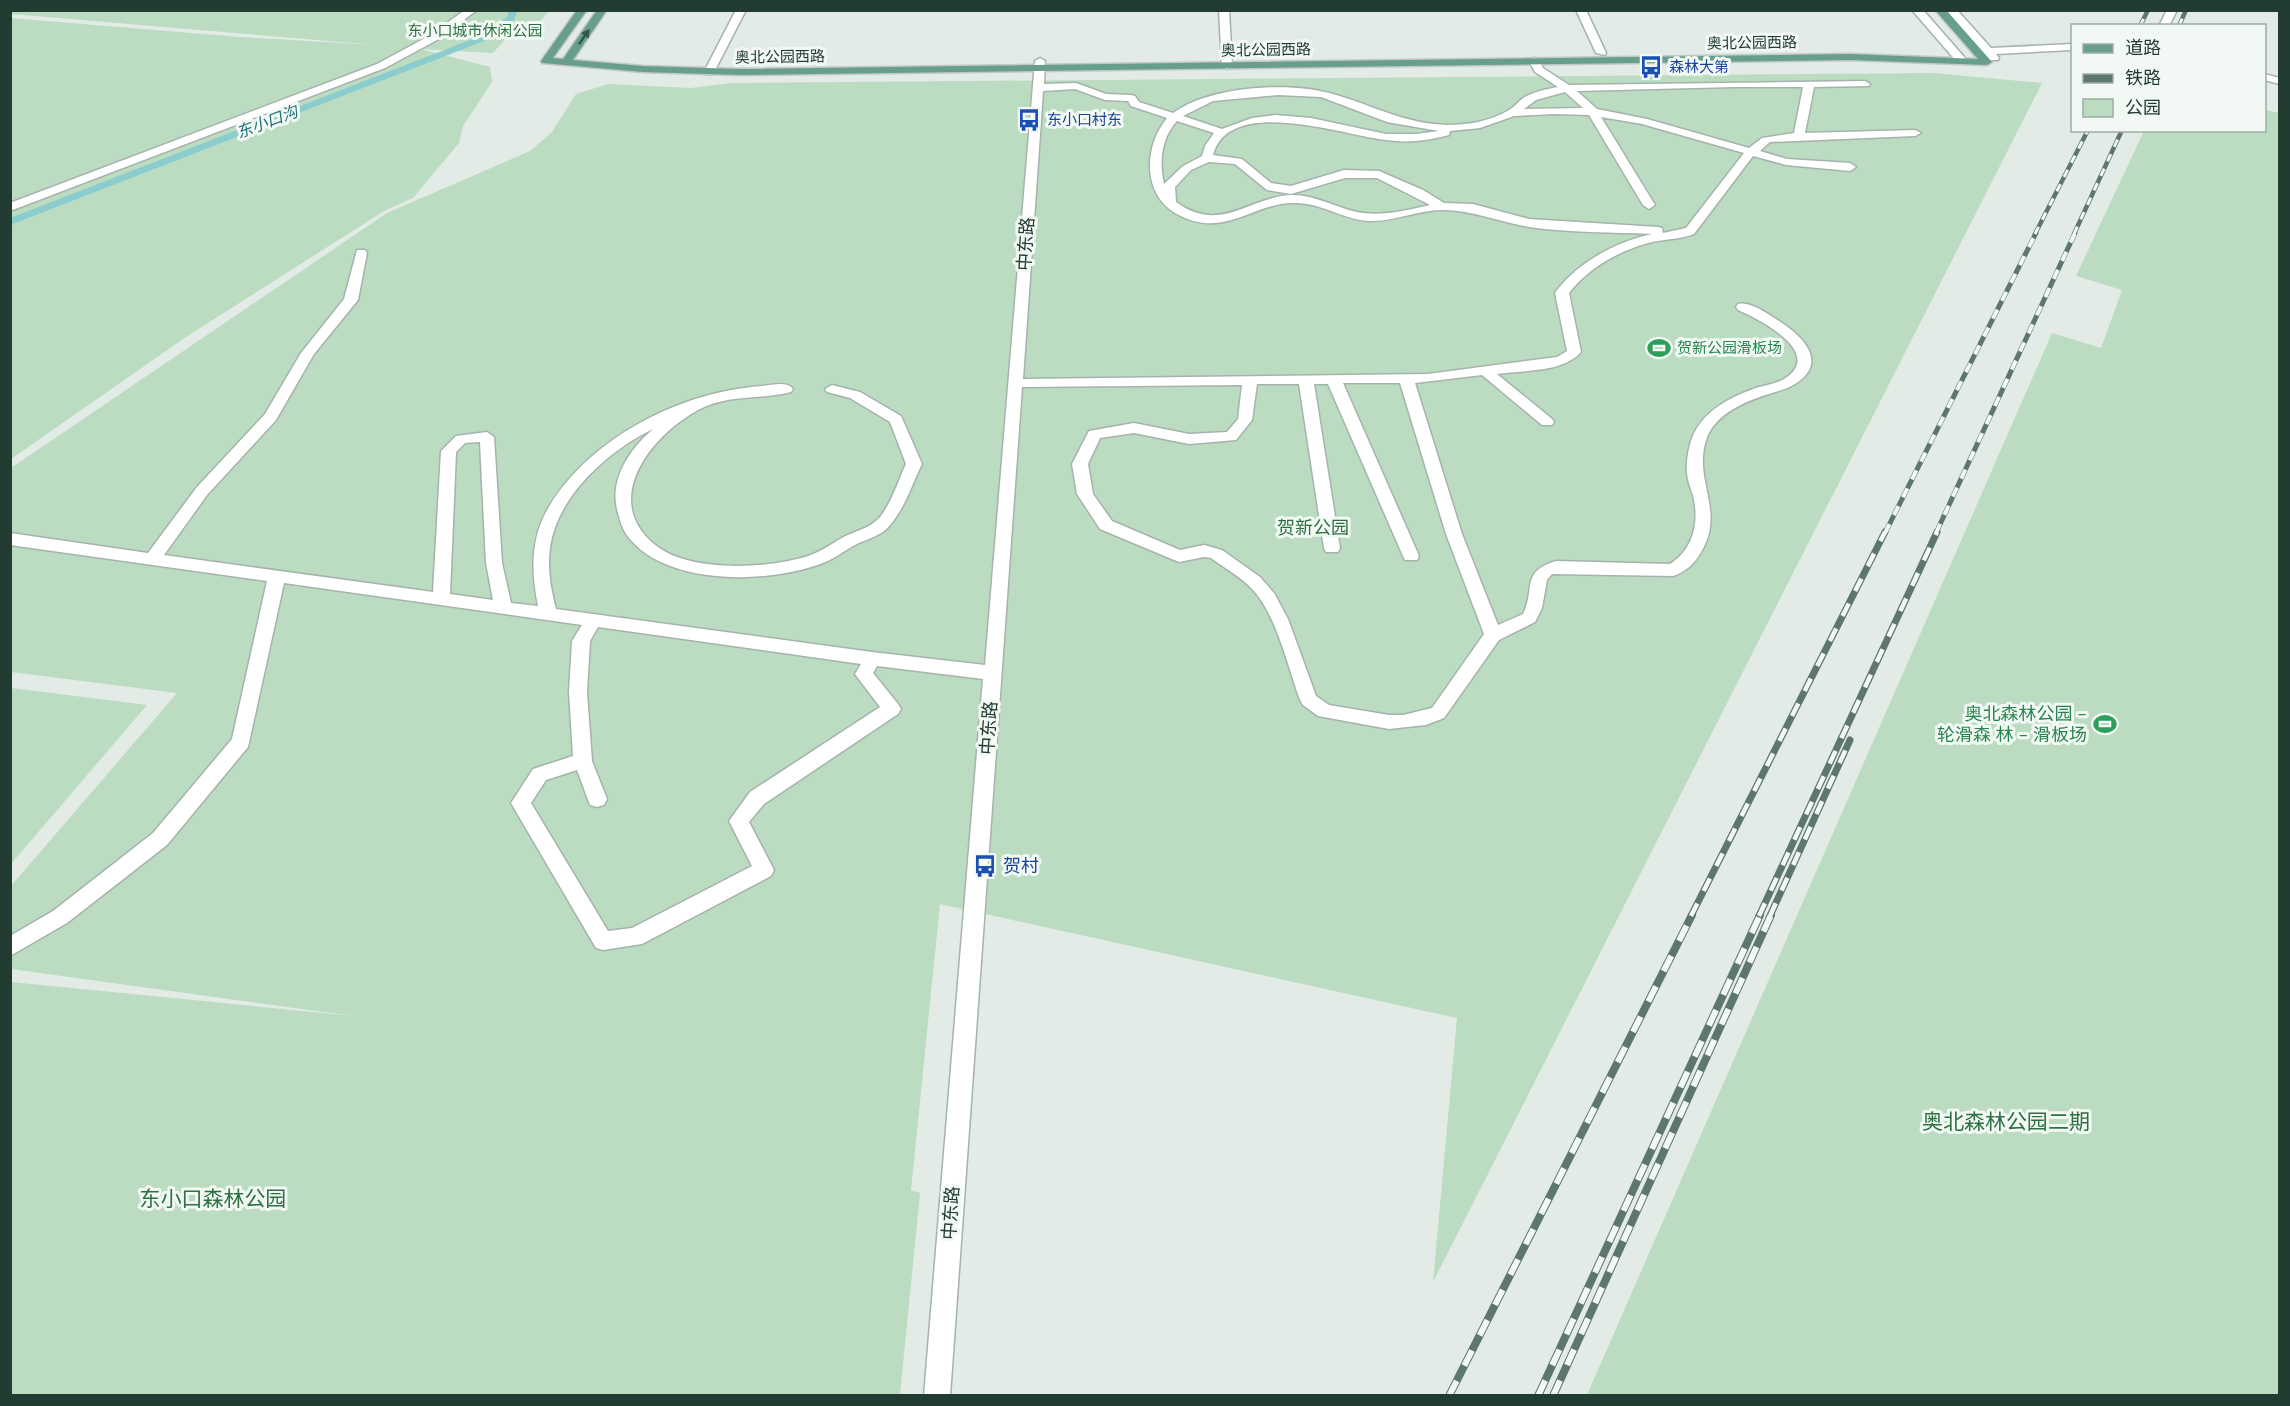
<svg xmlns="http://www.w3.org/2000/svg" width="2290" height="1406" font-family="'DM Sans','Noto Sans SC',sans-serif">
  <rect width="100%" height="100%" fill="#e2ebe6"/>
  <g fill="#bbdcc0">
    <path d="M11 11H549L539 23 508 36 493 53 420 49 490 67 492 82 463 126 459 143 413 198 384 211 186 337 11 459V18L240 37 376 45 11 14Z"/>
    <path d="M1933 73 2042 83 1433 1282 1457 1018 940 904 911 1190 920 1193 900 1395H11V982L353 1016 11 969V886L177 693 11 672V468L387 213 530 151 552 132 576 94 608 84 691 88 731 83Z"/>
    <path d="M2265 110 2280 113 2279 1395H1587L2052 333 2101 348 2122 290 2076 276 2144 131 2264 130Z"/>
    <path d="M11 688 147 705 11 864 10 688Z"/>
  </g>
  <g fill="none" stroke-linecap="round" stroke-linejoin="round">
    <path fill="#8bcccf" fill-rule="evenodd" d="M509 10H518L514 20 484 41 10 225V218L478 37 507 17Z"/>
    <g stroke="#a5b3ac" stroke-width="3">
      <g id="minor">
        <path d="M465 10H477L437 40 385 68 10 211V203L377 64 429 36Z"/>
        <path d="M736 10H746L714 72 713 74H705L704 72Z"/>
        <path d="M1219 10H1229L1232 66 1227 69 1222 66Z"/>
        <path d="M1576 10H1586L1606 53 1605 55 1596 53Z"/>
        <path d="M1912 10H1923L1965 58V62H1957Z"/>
        <path d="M1946 10H1957L1991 48 2072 44V50L1996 54 1999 58 1998 60H1990L1985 55 1974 54V50L1980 49Z"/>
        <path d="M2167 10H2177L2169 26H2159Z"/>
        <path d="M1040 58 1045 61 1044 84 1076 83 1106 94 1131 95 1135 96 1139 102 1173 113C1210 86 1290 81 1333 94 1372 105 1405 124 1447 125 1468 125 1491 121 1509 110 1514 107 1518 102 1523 98 1533 92 1546 89 1558 87L1535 72 1529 61 1534 58 1538 59 1543 68 1569 85 1865 81 1870 84 1869 86 1814 87 1805 133 1915 130 1921 133 1915 136 1770 142 1760 151 1787 159 1850 163 1856 167 1850 171 1786 165 1753 156 1694 234C1681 239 1667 239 1652 242 1622 249 1588 268 1569 293L1581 352C1563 373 1522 370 1497 374L1552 419 1554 422 1552 425H1542L1482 375 1415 383 1462 534 1498 625 1523 614C1536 588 1520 572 1556 561L1670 564C1692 550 1699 525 1694 500 1693 493 1689 486 1688 479 1685 466 1688 450 1692 438 1703 410 1732 396 1759 387 1767 385 1777 383 1784 379 1826 353 1759 319 1738 310L1736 307 1738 304C1750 301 1766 313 1776 319 1800 334 1831 361 1795 384 1787 389 1778 391 1769 394 1746 401 1717 413 1707 437 1691 482 1729 512 1698 557 1692 566 1683 573 1673 576L1552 574 1547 580 1542 608 1535 622 1499 640 1444 718 1426 725 1389 729 1318 716 1303 705 1300 700C1287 665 1276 611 1249 586 1238 575 1223 567 1211 558L1204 557 1179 562 1100 529 1077 494 1072 464 1089 431 1134 423 1189 434 1227 432 1238 419 1242 385 1022 387 950 1396H924L983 679 877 666 873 673 898 704 901 709 898 714 764 804 749 822 774 870 771 876 642 944 603 950 596 948 511 803 533 769 573 756 569 692 572 641 582 625 284 583 248 747 167 845 67 923 10 956V936L53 911 153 833 232 739 267 581 10 545V533L148 553 197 487 265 414 301 353 344 299 357 250H365L367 253 358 300 314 354 276 420 207 495 164 555 433 592 441 451 456 436 487 432 494 437 502 563 511 603 538 606C531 571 530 537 550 505 593 436 683 391 763 386 772 385 787 381 793 389L791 392C761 400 727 394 698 410 652 435 600 499 654 544 688 573 768 569 808 556 820 552 830 545 840 539 853 531 870 529 880 517 892 502 898 481 906 464L890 422 850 398 827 392 825 389 832 385 860 392 901 416 922 464C912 484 905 508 890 525 882 536 866 539 855 545 844 551 834 559 823 563 769 584 663 587 626 534 622 528 620 520 618 513 608 480 630 449 653 429 608 451 557 496 550 548 547 569 551 589 556 609L872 652 985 665 1035 61ZM1733 87H1803L1794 133 1762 138 1749 148 1647 119 1597 109 1577 91ZM1075 89 1105 100 1128 101 1131 106 1167 118C1144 146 1142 193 1175 213 1223 241 1252 203 1293 203 1320 202 1342 219 1368 221 1395 222 1420 209 1445 210 1475 211 1500 222 1529 227 1569 233 1612 232 1652 234 1616 242 1580 261 1557 290L1555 293 1567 351 1557 357 1428 374 1023 379 1043 91ZM1565 92 1583 108 1524 109 1536 100ZM1278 95 1321 97 1387 122 1439 131 1416 134H1386L1311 118 1275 115 1252 118 1222 129 1183 116 1213 101ZM1555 114 1589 115 1643 205 1649 209 1655 205 1601 117 1642 124 1744 153 1686 228 1663 233 1662 228 1658 227 1529 219 1473 204 1444 203 1423 190 1379 171 1344 170 1291 186 1271 183 1242 159 1213 155C1229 94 1346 136 1386 140 1406 143 1426 141 1445 136L1449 135 1450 131 1480 128 1514 116ZM1177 121 1214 133 1205 146 1202 156 1183 166 1164 184C1159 163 1161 138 1177 121ZM1209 162 1235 164 1267 190 1291 194 1345 178H1377L1430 205C1407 210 1381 217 1357 212 1334 207 1314 194 1290 195 1247 198 1220 234 1176 202L1175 187 1191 170ZM1343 383H1400L1446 534 1484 634 1432 708 1403 715H1389L1329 705 1316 696 1288 619 1274 593 1260 577 1222 550 1204 545 1180 550 1112 521 1093 494 1088 464 1100 438 1134 433 1189 444 1236 440 1252 420 1257 384H1299L1324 548 1326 552H1338L1340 548 1314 384H1328L1403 556 1405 560H1417L1419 556ZM480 442 486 563 493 600 450 594 456 452 465 443ZM598 627 861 664 855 674 880 707 750 792 729 821 752 866 632 928 608 931 531 803 546 780 577 770 590 805 597 807 604 805 607 799 592 761 587 692 590 641Z"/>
        <path d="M2264 74 2280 78V84L2264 80Z"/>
      </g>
    </g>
    <g stroke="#c1c8c6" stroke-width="3">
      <path id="major" d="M577 10H587L553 58 563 59 597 10H607L573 60 643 66 740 69 1850 54 1978 59 1935 10H1946L1992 62 1987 65 1850 60 740 75 643 72 542 63 541 61Z"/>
    </g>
    <use href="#minor" fill="#fff" fill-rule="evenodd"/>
    <use href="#major" fill="#689f8b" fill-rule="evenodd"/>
    <g stroke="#5d776d" stroke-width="4.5">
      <g id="rail-far3">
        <path d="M2140 26 2148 10"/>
        <path d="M2179 26 2186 10"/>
        <path d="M2035 234 2088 130"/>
        <path d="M2074 234 2122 130"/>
      </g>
    </g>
    <g stroke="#5d776d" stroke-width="5">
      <g id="rail-far2">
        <path d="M1885 533 2036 233"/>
        <path d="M1936 533 2075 233"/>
      </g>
    </g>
    <g stroke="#5d776d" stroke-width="7">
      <g id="rail-far1">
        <path d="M1691 916 1885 532"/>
        <path d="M1759 916 1937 532"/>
        <path d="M1770 916 1850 740"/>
      </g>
    </g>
    <g stroke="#5d776d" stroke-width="8">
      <g id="rail">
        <path d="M1449 1396 1692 915"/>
        <path d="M1538 1396 1760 915"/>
        <path d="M1553 1396 1771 915"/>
      </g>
    </g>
    <use href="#rail-far3" stroke="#f2f8f4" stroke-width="3" stroke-dasharray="8" stroke-linecap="butt"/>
    <use href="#rail-far2" stroke="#f2f8f4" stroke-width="4" stroke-dasharray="10" stroke-linecap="butt"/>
    <use href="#rail-far1" stroke="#f2f8f4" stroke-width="4.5" stroke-dasharray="14" stroke-linecap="butt"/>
    <use href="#rail" stroke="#f2f8f4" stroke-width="6" stroke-dasharray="17" stroke-linecap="butt"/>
  </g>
  <defs><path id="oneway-solid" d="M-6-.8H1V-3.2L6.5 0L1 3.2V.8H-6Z" transform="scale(1.5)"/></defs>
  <use fill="#345548" href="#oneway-solid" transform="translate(584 37) rotate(-55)"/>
  <defs>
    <g id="bus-bare" transform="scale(1.8)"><path d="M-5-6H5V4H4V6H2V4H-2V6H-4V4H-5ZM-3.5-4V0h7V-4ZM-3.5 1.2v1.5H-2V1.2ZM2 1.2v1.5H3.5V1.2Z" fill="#1a4fb4" stroke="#f2f8f4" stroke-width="2.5" paint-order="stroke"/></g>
    <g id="stadium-bare" transform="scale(1.8)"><path d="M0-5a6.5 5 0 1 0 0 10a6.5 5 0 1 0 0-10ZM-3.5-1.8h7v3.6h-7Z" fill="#2e9e5b" stroke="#f2f8f4" stroke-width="2.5" paint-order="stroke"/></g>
  </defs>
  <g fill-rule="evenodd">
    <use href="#bus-bare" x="1651" y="67"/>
    <use href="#bus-bare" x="1029" y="120"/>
    <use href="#stadium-bare" x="1659" y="348"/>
    <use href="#stadium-bare" x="2105" y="724"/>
    <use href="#bus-bare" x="985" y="866"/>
  </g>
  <g text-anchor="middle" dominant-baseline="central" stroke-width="6" stroke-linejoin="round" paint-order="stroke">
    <g font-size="15" fill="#2e7141" stroke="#f2f8f4">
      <text x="475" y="31">东小口城市休闲公园</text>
    </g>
    <g font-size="15" fill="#223c32" stroke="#f2f8f4">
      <text transform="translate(1752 43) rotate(-1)">奥北公园西路</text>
      <text transform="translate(1266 50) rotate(-1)">奥北公园西路</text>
      <text transform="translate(780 57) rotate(-1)">奥北公园西路</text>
    </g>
    <g font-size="15" fill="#164399" stroke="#f2f8f4" text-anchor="start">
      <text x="1669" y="67">森林大第</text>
      <text x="1047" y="120">东小口村东</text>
    </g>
    <g font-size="15" fill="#27864d" stroke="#f2f8f4" text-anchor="start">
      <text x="1677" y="348">贺新公园滑板场</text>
    </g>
    <g font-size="16" font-style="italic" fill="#1f7076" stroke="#f2f8f4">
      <text transform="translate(267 122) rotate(-21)">东小口沟</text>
    </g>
    <g font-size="18" fill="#223c32" stroke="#f2f8f4">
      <text transform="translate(1026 244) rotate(-86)">中东路</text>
      <text transform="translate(989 728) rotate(-86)">中东路</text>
      <text transform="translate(951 1213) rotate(-86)">中东路</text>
    </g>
    <g font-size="18" fill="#2e7141" stroke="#f2f8f4">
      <text x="1313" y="528">贺新公园</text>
    </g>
    <g font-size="18" fill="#27864d" stroke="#f2f8f4" text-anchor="end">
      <text x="2087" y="714">奥北森林公园 -<tspan x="2087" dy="21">轮滑森 林 - 滑板场</tspan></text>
    </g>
    <g font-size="18" fill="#164399" stroke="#f2f8f4" text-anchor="start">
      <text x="1003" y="866">贺村</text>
    </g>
    <g font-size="21" fill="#2e7141" stroke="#f2f8f4">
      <text x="2006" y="1122">奥北森林公园二期</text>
      <text x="213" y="1199">东小口森林公园</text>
    </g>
  </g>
  <rect width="2290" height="1406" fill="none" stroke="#223c32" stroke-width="24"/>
  <rect x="2071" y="24" width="195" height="108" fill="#f2f8f4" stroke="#9fada6" stroke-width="1.5"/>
  <rect x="2083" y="44" width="30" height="9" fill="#689f8b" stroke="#9fada6" stroke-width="1.5"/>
  <text x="2125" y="54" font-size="18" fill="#223c32">道路</text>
  <rect x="2083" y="74" width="30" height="9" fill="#5d776d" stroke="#9fada6" stroke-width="1.5"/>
  <text x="2125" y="84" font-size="18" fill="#223c32">铁路</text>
  <rect x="2083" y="99" width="30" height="18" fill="#bbdcc0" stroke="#9fada6" stroke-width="1.5"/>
  <text x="2125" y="114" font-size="18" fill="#223c32">公园</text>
</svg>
